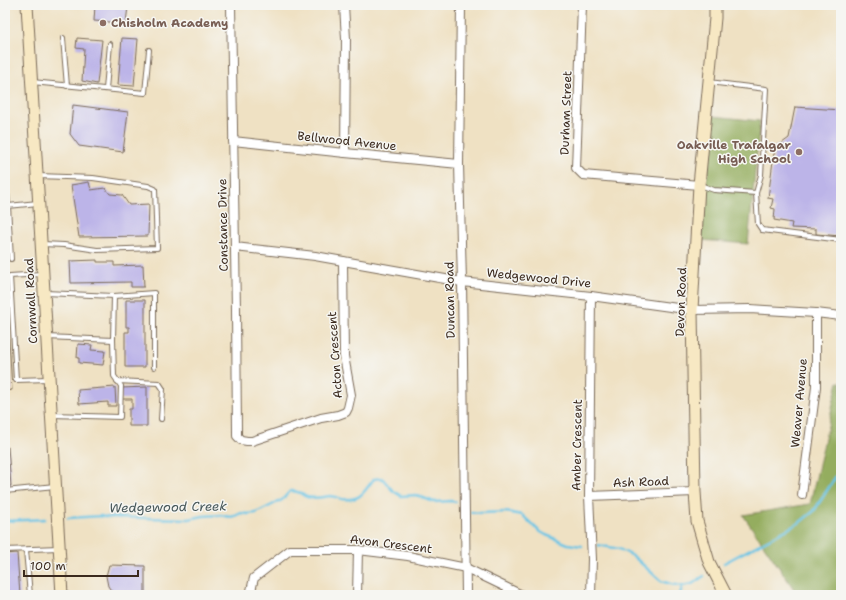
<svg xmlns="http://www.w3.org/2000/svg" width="846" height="600" font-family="'Shantell Sans',sans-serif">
  <rect width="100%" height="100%" fill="#f6f6f2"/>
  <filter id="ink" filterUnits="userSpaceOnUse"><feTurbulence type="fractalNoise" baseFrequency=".025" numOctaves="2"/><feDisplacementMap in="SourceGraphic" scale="8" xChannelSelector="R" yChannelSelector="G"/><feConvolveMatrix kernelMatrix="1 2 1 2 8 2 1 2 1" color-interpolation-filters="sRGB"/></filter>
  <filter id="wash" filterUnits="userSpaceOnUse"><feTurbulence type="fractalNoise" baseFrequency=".012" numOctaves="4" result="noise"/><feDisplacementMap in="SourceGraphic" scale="16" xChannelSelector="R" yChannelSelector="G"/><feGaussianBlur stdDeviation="0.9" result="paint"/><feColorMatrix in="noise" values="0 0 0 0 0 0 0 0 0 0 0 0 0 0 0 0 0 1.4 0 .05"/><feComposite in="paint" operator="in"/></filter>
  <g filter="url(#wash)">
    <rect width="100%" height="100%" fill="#efe1c3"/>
    <g fill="#94ad5f" stroke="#686c3e">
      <path d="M713 116 760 121 748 244 701 240Z"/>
      <path d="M838 382H841V552L840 573 841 575V595H798L743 515 810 504Z"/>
    </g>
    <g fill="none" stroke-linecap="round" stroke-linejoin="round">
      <g stroke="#68c5e6" stroke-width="2.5">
        <path d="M471 512 481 513 506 512 522 515 539 531 546 535 568 544 582 546"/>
        <path d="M68 518 101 516 104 517 189 519 203 516 221 515 230 517 235 516 241 513 247 514 256 513 282 500 290 491C302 491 299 494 307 497 314 499 322 497 330 496 334 496 338 498 342 499 362 501 363 492 374 479L382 478 393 491 401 496 416 495 434 502 451 501 456 502"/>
        <path d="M5 521 45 519"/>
        <path d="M598 545 619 549 633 556 661 581 671 584 682 586 692 584 704 576"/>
        <path d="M724 563 799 523 814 511 838 473 841 465"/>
        <path d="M680 595 682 586"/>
      </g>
    </g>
    <g id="blocks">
      <g fill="#bcb4e8">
        <path d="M95 5 128 6 126 23 94 21Z"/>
        <path d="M77 38 102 40 97 84 82 81 84 49 76 48Z"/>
        <path d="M122 38 138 39 134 86 118 85Z"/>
        <path d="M73 105 128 112 123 152 79 146 70 134Z"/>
        <path d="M795 107 841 110V236L816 234V229L791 228 792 223 774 220 775 209 771 208 773 199 768 198 775 146H778L789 138Z"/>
        <path d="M89 182 91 190 105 188 110 194 122 195 129 205 149 204 148 236 79 237 71 185Z"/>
        <path d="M97 260V262H114V266L143 265 144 287H131V282L71 283 70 261Z"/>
        <path d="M126 300H145V367H125V332H129V327H126Z"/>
        <path d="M5 305H7L12 390 5 391Z"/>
        <path d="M78 344 92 345 91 350 105 351 103 365 79 363V358H77Z"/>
        <path d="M115 387 116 406H108V402L79 404 78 390Z"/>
        <path d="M147 387V426H129V409H132V399H121V388Z"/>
        <path d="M8 447 11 486H5V448Z"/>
        <path d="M17 553 20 595H5V554Z"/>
        <path d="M109 565 145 566V595H114L108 586 106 576Z"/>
      </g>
    </g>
  </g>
  <g filter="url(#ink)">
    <use href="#blocks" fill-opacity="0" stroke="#7a6a58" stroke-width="1"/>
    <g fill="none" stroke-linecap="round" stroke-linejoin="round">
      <g stroke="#7a6a58" stroke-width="6">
        <g id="lane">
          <path d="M63 38 67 86"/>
          <path d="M32 82 145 93 149 50"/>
          <path d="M709 82 766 89 761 175 756 193 758 224 762 230 841 240"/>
          <path d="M106 89 110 44"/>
          <path d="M5 168 8 206 38 203"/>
          <path d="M38 176 93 178 148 186 155 189 157 248 97 250 64 245 42 244"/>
          <path d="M700 185 714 190 756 193"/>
          <path d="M8 206 11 259"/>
          <path d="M41 274 10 276 16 380 49 379"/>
          <path d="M45 293 114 296 113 340 47 337"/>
          <path d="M114 296 154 293V367"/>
          <path d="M117 381 159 383 163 389 161 419"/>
          <path d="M52 415 120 417 121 386 114 376 113 340"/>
          <path d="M5 491 55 486"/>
          <path d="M5 550 59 548"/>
          <path d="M26 550 30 595"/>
        </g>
      </g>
      <g stroke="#7a6a58" stroke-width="10">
        <g id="street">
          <path d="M231 5 236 310 237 433V436L241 440 247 441H252L321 418 338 415 346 412 348 408 351 395 344 356 343 261"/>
          <path d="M344 5 346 39 345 153"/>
          <path d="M461 5 459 164 462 282 466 595"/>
          <path d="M582 5 576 168 583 175 699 185"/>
          <path d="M233 141 345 153 459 164"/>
          <path d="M235 247 315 256 462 282 591 296 692 310 750 309 816 313 841 316"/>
          <path d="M591 296 589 496 592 559 591 595"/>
          <path d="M802 495 816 387V313"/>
          <path d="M589 496 695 492"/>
          <path d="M250 595 254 578 290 550H358L408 556 466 568 522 595"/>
          <path d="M357 595 358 550"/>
        </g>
      </g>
      <g stroke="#7a6a58" stroke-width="13">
        <g id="secondary">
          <path d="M27 5 62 595"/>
          <path d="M715 5V18L699 185 692 310 695 492 697 521 709 562 726 595"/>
        </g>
      </g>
      <use href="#lane" stroke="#fff" stroke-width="4"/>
      <use href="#street" stroke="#fff" stroke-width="8"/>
      <use href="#secondary" stroke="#f7e8c3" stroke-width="11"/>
    </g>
  </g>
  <g fill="#8d6e63" stroke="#f6f6f2" stroke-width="1.5">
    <circle cx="103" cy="23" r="4"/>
    <circle cx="799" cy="152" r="4"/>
  </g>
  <g text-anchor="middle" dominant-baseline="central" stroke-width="3" stroke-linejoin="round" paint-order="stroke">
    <g font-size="12" font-weight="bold" fill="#785e54" stroke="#f6f6f2" text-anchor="start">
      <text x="111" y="23">Chisholm Academy</text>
      <text x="791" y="145" text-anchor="end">Oakville Trafalgar<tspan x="791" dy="14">High School</tspan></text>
    </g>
    <g font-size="12" fill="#3b2a1e" stroke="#f6f6f2">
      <text transform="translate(566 113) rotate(-88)">Durham Street</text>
      <text transform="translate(347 141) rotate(6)">Bellwood Avenue</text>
      <text transform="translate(223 225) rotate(-91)">Constance Drive</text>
      <text transform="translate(539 278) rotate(6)">Wedgewood Drive</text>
      <text transform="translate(450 300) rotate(-91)">Duncan Road</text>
      <text transform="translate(31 301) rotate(-93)">Cornwall Road</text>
      <text transform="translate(681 302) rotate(-88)">Devon Road</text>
      <text transform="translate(335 355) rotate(-94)">Acton Crescent</text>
      <text transform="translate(799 403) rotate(-85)">Weaver Avenue</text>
      <text transform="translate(577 445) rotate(-89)">Amber Crescent</text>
      <text transform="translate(641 482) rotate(-2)">Ash Road</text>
      <text transform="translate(391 544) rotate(7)">Avon Crescent</text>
    </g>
    <g font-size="13" font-style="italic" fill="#48585a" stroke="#f6f6f2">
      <text transform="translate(168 507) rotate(-1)">Wedgewood Creek</text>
    </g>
  </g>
  <rect width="846" height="600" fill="none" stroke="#f6f6f2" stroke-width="20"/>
  <path d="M24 570v6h114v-6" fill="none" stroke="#3b2a1e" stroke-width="2"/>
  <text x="30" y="570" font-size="12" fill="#3b2a1e" stroke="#f6f6f2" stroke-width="3" paint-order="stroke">100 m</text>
</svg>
